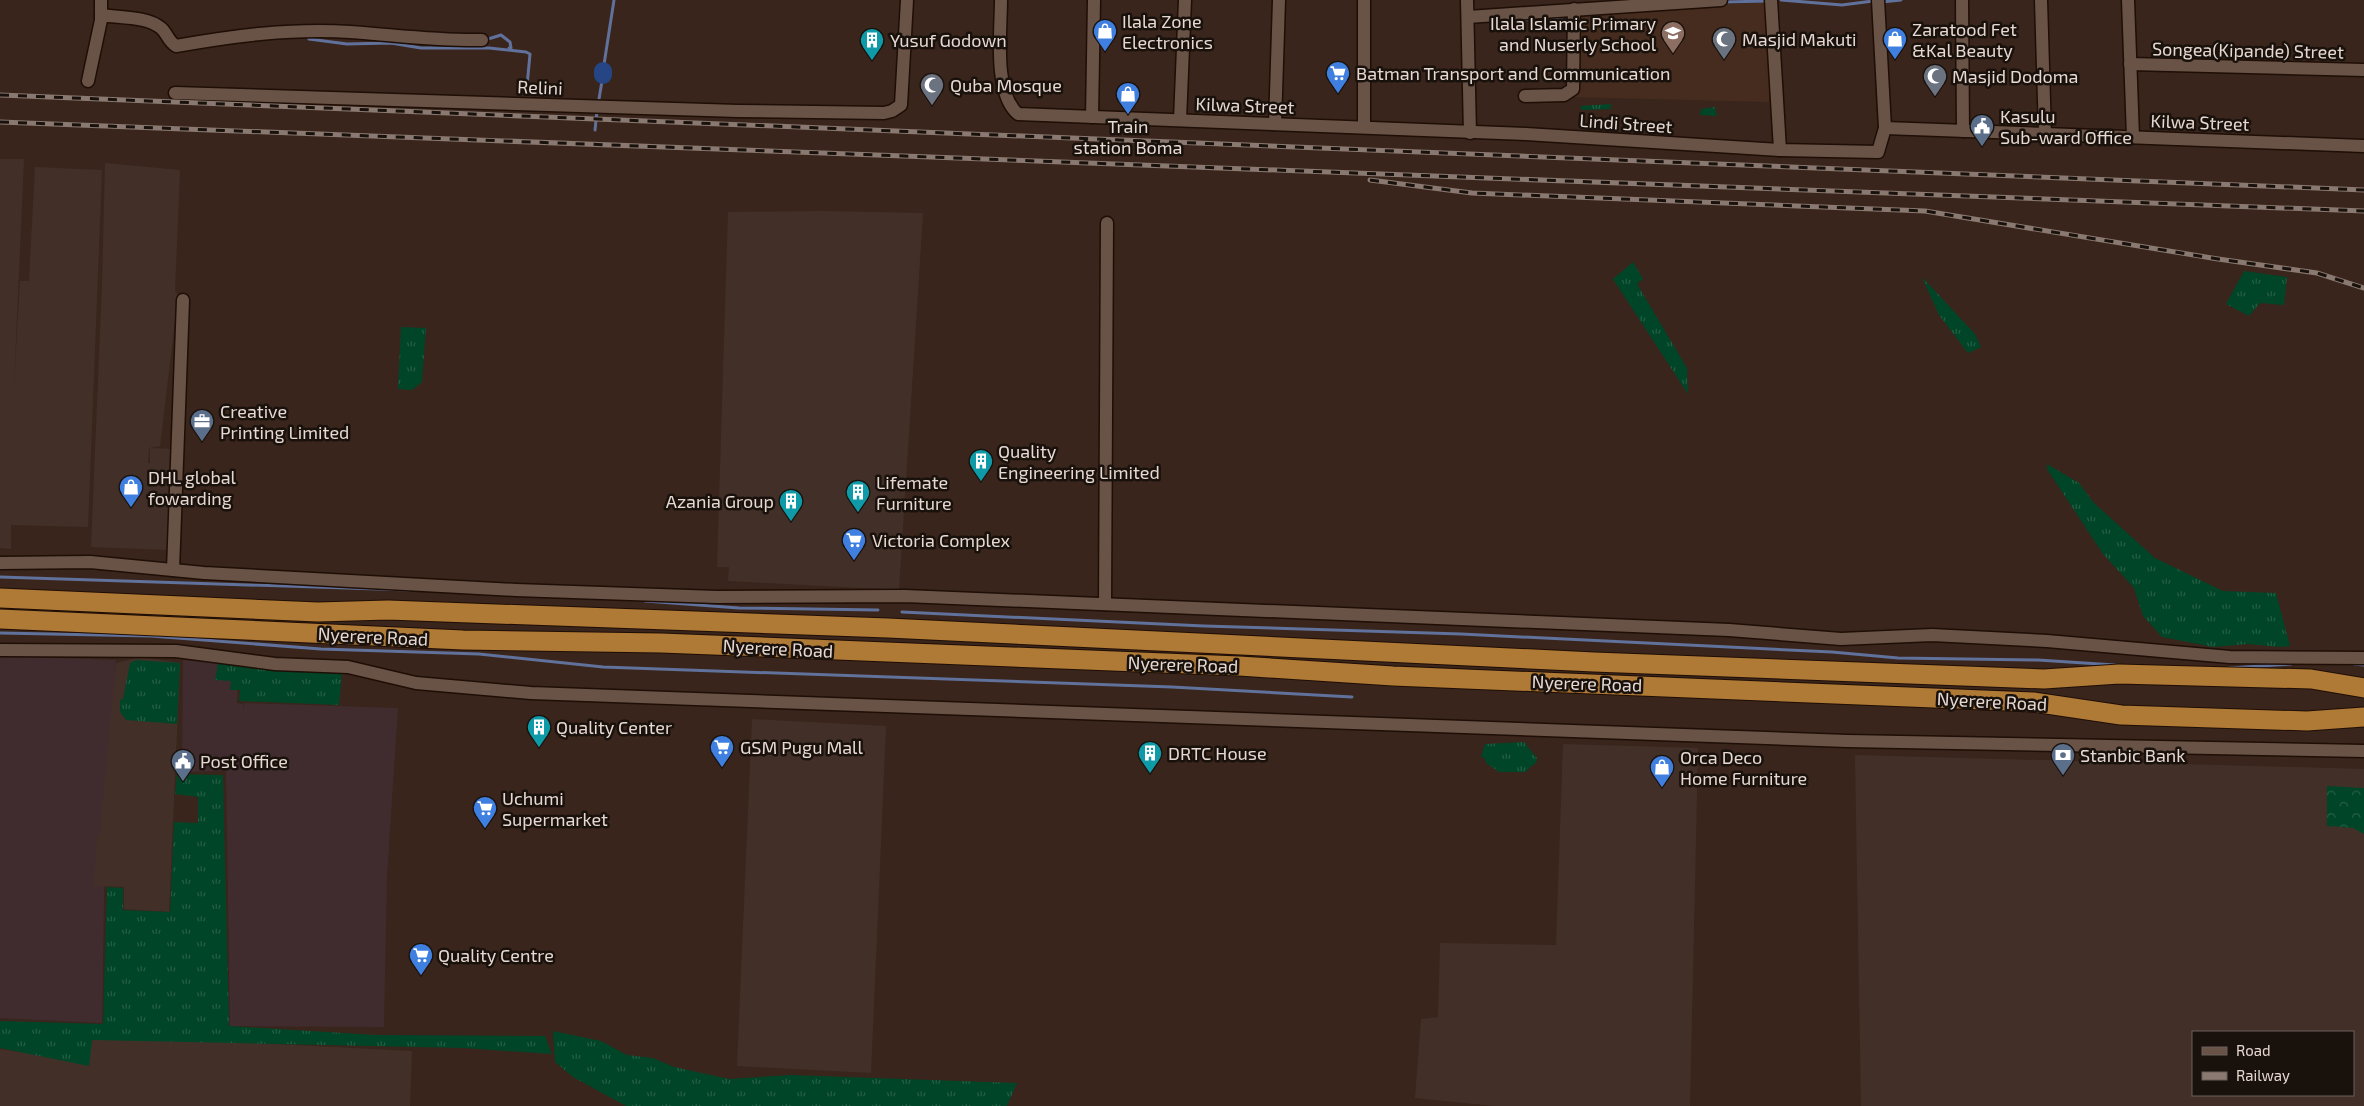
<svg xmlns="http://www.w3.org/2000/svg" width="2364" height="1106" font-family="'Exo 2',sans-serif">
  <defs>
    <pattern id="grass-tufts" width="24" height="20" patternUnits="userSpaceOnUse" patternTransform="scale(1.25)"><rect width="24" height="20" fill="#004527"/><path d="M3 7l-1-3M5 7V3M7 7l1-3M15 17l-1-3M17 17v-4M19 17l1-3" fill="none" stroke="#255f45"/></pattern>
    <pattern id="forest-crowns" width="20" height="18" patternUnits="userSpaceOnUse" patternTransform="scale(1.25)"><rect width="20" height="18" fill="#004527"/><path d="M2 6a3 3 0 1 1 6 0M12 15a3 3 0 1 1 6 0" fill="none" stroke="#255f45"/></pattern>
  </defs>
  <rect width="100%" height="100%" fill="#39251b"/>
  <g fill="#402c2e">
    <path d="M0 656 116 660 105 841 102 1023 0 1018Z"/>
    <path d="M183 660 218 662 220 674 238 675 237 703 243 704V711L244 703 398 708 387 876 384 1027 230 1026 226 771 182 772Z"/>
  </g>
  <g fill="#423028" fill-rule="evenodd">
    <path d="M0 159H24L14 385 20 281H29L35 167 102 170 88 527 11 525V549L0 548Z"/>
    <path d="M105 163 180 170 175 290 178 296 160 446 149 448 148 463H150V448L171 449 170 550 91 547 102 286Z"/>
    <path d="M822 211 923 213 899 590 728 581 729 567H717L728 212Z"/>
    <path d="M141 657 180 663 169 912 124 909V887L94 886 97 838 102 829 101 821 116 663Z"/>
    <path d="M752 719 886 726 871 1073 737 1066Z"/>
    <path d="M1563 744 1698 748 1690 1106H1495L1415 1098 1421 1019 1438 1017 1440 943 1556 945Z"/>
    <path d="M1855 755 2364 769V1106H1861ZM2193 1032H2353V1095H2193Z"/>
    <path d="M92 1035 412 1051 410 1106H0V1049L89 1062Z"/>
  </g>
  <path fill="#462c1e" d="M1772 2 1769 102 1572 97 1579 12Z"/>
  <g fill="url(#grass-tufts)">
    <path d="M1611 104V109L1582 110 1580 106Z"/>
    <path d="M1715 107 1717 116 1700 115 1701 109Z"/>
    <path d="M1633 262 1643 279 1637 284 1687 368 1688 394 1613 279Z"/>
    <path d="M2244 271 2287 277 2284 305 2260 303 2249 316 2226 304Z"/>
    <path d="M1922 277 1975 334 1981 347 1968 353 1939 315Z"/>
    <path d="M401 327 426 328 422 382 412 390 398 389Z"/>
    <path d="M2047 464 2079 483 2094 503 2155 558 2223 591 2276 593 2290 646 2279 647 2248 644 2213 647 2162 637 2143 616 2134 588 2103 554 2047 469Z"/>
    <path d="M136 660 180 663 177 724 126 720 120 712V700L123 699 130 663Z"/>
    <path d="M218 663 342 673 339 705 239 701 240 690H230L231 681 215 680Z"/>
    <path d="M1524 742 1537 758 1536 763 1529 768 1526 772H1499L1486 763 1485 759 1481 756 1485 744Z"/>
    <path d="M177 774 223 775 229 1026 376 1035 545 1036 552 1054 464 1048 92 1040 89 1066 0 1048V1021L103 1024 107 887 123 888V910L170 912 174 822 198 823V797L175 794Z"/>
    <path d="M553 1031 601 1041 627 1055 653 1058 674 1067 729 1079 790 1075 1017 1083 1007 1106H626L573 1077 555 1062Z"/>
  </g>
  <path fill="url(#forest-crowns)" d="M2327 786 2364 788V834L2353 828 2327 826Z"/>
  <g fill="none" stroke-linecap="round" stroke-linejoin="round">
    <g stroke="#60719b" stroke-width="3">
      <path d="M1781 0 1842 5 1873 1"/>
      <path d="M1724 2 1768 1"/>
      <path d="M1882 2 1901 0"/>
      <path d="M1517 20 1562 17"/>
      <path d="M1497 21H1512"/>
      <path d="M309 39 347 44 391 43 421 48H489L526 52 530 54 527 86"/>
      <path d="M485 40 501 35 510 42 511 48H509"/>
      <path d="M603 71 614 0"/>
      <path d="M598 105 603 75"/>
      <path d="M595 130 597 111"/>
      <path d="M0 577 409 590"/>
      <path d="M645 601 739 608 878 610"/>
      <path d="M902 612 1204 626 1461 634 1832 652 1898 658 2038 660 2115 665"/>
      <path d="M0 633 151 636 321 649 479 654 603 667 1172 687 1352 697"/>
      <path d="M2354 664 2364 665"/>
      <path d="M2229 668 2291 664"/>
    </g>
    <path stroke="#264584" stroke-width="18" d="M603 75V71"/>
    <g stroke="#1f0e05" stroke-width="15">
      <g id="minor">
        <path d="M1001 0C1001 30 993 93 1018 114L1526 134 1780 150 1878 152 1885 128 1878 0"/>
        <path d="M1467 0 1470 133"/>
        <path d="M1771 0 1780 150"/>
        <path d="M1962 0 1963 131"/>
        <path d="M2041 0 2045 134"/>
        <path d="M2128 0 2133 137"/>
        <path d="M101 15C119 18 147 16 161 28 167 33 168 41 176 46 233 36 291 28 350 32 394 35 438 41 482 40"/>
        <path d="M1468 17 1721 0"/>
        <path d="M2130 64 2364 70"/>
        <path d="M88 81 101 20V0"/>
        <path d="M175 93 738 111 884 113 892 111 901 105 907 0"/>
        <path d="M1525 96 1564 95 1573 89 1574 9"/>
        <path d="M1092 117 1094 0"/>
        <path d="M1180 120 1185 0"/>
        <path d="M1275 124 1279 0"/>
        <path d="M1364 127V0"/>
        <path d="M1885 128 2364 146"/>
        <path d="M0 563 90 562 204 573 516 590 717 597 905 596 1729 630 1841 639 1932 635 2047 641 2230 657 2364 658"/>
        <path d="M173 570 183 300"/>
        <path d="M1105 604 1107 223"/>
        <path d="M0 650 176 651 275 664 348 667 416 683 531 693 1847 741 2364 751"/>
      </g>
    </g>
    <g stroke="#1f0e05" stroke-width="21">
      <g id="highway">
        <path d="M0 598 318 612 388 610 888 628 1594 662 2044 679 2119 674 2311 679 2364 688"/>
        <path d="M0 619 463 640 661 643 1239 666 1393 676 2033 702 2121 715 2307 721 2364 717"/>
      </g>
    </g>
    <use href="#minor" stroke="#695347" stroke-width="12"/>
    <use href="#highway" stroke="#af7936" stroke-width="19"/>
    <g stroke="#8a7971" stroke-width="5">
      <g id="rail">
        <path d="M0 95 2364 190"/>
        <path d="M0 122 2364 211"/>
        <path d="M1370 180 1472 193 1925 211 2218 259 2317 273 2364 288"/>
      </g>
    </g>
    <use href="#rail" stroke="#19110c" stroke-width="3" stroke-dasharray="9" stroke-linecap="butt"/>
  </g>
  <defs>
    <g id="shop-pin" transform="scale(1.25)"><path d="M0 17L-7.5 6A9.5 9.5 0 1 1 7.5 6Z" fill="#3f7fe0" stroke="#19110c"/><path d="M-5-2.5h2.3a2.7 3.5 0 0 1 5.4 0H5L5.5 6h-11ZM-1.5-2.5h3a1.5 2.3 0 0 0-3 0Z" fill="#fff"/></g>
    <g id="school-pin" transform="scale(1.25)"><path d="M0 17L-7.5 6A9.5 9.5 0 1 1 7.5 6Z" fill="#8d6e63" stroke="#19110c"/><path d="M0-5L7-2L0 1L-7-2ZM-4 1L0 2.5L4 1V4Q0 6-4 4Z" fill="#fff"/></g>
    <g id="mosque-pin" transform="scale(1.25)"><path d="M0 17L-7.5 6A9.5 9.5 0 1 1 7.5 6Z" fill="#6b7280" stroke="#19110c"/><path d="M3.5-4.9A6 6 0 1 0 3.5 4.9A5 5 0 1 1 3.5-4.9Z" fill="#fff"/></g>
    <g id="building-pin" transform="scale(1.25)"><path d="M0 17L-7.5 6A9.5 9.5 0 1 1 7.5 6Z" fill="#0f9aa8" stroke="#19110c"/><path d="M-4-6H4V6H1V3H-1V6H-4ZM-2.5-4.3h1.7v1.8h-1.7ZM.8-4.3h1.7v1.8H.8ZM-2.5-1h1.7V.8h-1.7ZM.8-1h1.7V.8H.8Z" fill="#fff"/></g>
    <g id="supermarket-pin" transform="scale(1.25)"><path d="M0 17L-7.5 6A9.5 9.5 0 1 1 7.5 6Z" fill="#3f7fe0" stroke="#19110c"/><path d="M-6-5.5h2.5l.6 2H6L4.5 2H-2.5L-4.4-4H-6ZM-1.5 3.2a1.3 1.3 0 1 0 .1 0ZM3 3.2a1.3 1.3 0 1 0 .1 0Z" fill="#fff"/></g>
    <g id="civic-pin" transform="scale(1.25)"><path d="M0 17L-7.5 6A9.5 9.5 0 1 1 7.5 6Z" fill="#5c6f8a" stroke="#19110c"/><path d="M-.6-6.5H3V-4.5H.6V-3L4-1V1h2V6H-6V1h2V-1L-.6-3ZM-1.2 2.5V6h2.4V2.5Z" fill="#fff"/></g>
    <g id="office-pin" transform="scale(1.25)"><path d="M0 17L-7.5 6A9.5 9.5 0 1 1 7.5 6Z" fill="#5c6f8a" stroke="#19110c"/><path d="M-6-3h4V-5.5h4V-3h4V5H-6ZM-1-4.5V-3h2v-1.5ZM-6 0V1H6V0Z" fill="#fff"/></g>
    <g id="bank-pin" transform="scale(1.25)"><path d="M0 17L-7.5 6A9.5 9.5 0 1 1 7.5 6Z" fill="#5c6f8a" stroke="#19110c"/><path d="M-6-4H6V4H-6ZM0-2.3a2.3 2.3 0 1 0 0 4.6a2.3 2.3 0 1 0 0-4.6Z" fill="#fff"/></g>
  </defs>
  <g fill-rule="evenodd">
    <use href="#shop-pin" x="1105" y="31"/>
    <use href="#school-pin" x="1673" y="33"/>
    <use href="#mosque-pin" x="1724" y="39"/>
    <use href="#shop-pin" x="1895" y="39"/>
    <use href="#building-pin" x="872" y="40"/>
    <use href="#supermarket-pin" x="1338" y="73"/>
    <use href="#mosque-pin" x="1935" y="76"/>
    <use href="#mosque-pin" x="932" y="85"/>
    <use href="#shop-pin" x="1128" y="94"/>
    <use href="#civic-pin" x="1982" y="126"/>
    <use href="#office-pin" x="202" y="421"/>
    <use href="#building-pin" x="981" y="461"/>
    <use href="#shop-pin" x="131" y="487"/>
    <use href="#building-pin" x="858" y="492"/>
    <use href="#building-pin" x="791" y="501"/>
    <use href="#supermarket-pin" x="854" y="540"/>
    <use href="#building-pin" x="539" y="727"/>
    <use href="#supermarket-pin" x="722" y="747"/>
    <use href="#building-pin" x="1150" y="753"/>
    <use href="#bank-pin" x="2063" y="755"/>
    <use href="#civic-pin" x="183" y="761"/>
    <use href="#shop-pin" x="1662" y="767"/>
    <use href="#supermarket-pin" x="485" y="808"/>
    <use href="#supermarket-pin" x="421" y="955"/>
  </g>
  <g text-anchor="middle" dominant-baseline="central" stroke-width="5" stroke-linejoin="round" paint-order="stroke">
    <g font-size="18" fill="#e7d9d2" stroke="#19110c" text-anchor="start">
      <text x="1122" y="21">Ilala Zone<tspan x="1122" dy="21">Electronics</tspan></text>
      <text x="1656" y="23" text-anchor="end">Ilala Islamic Primary<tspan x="1656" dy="21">and Nuserly School</tspan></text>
      <text x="1912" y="29">Zaratood Fet<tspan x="1912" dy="21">&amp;Kal Beauty</tspan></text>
      <text x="1742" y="39">Masjid Makuti</text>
      <text x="890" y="40">Yusuf Godown</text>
      <text x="1356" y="73">Batman Transport and Communication</text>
      <text x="1952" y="76">Masjid Dodoma</text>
      <text x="950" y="85">Quba Mosque</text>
      <text x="2000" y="116">Kasulu<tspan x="2000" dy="21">Sub-ward Office</tspan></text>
      <text x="1128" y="126" text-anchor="middle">Train<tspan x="1128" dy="21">station Boma</tspan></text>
      <text x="220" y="411">Creative<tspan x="220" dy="21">Printing Limited</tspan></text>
      <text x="998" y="451">Quality<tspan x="998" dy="21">Engineering Limited</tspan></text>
      <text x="148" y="477">DHL global<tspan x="148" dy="21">fowarding</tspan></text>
      <text x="876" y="482">Lifemate<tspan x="876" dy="21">Furniture</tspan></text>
      <text x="774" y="501" text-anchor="end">Azania Group</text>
      <text x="872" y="540">Victoria Complex</text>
      <text x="556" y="727">Quality Center</text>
      <text x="740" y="747">GSM Pugu Mall</text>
      <text x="1168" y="753">DRTC House</text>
      <text x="2080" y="755">Stanbic Bank</text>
      <text x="1680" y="757">Orca Deco<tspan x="1680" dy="21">Home Furniture</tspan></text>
      <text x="200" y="761">Post Office</text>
      <text x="502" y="798">Uchumi<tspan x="502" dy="21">Supermarket</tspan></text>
      <text x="438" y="955">Quality Centre</text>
    </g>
    <g font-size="18" fill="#e7d9d2" stroke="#19110c">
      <text transform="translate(2248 50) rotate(1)">Songea(Kipande) Street</text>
      <text transform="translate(540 87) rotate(2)">Relini</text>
      <text transform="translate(1245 105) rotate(2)">Kilwa Street</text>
      <text transform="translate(2200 122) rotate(2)">Kilwa Street</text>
      <text transform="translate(1626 123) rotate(4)">Lindi Street</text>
      <text transform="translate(373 636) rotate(3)">Nyerere Road</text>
      <text transform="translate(778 648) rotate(3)">Nyerere Road</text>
      <text transform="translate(1183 664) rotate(2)">Nyerere Road</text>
      <text transform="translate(1587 683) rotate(2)">Nyerere Road</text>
      <text transform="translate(1992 701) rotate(3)">Nyerere Road</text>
    </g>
  </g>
  <rect x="2192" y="1031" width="162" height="65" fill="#19110c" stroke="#6b615b"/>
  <rect x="2202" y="1047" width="25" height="8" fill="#695347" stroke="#6b615b"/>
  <text x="2236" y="1056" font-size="15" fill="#e7d9d2">Road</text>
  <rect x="2202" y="1072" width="25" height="8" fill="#8a7971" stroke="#6b615b"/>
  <text x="2236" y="1081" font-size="15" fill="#e7d9d2">Railway</text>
</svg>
